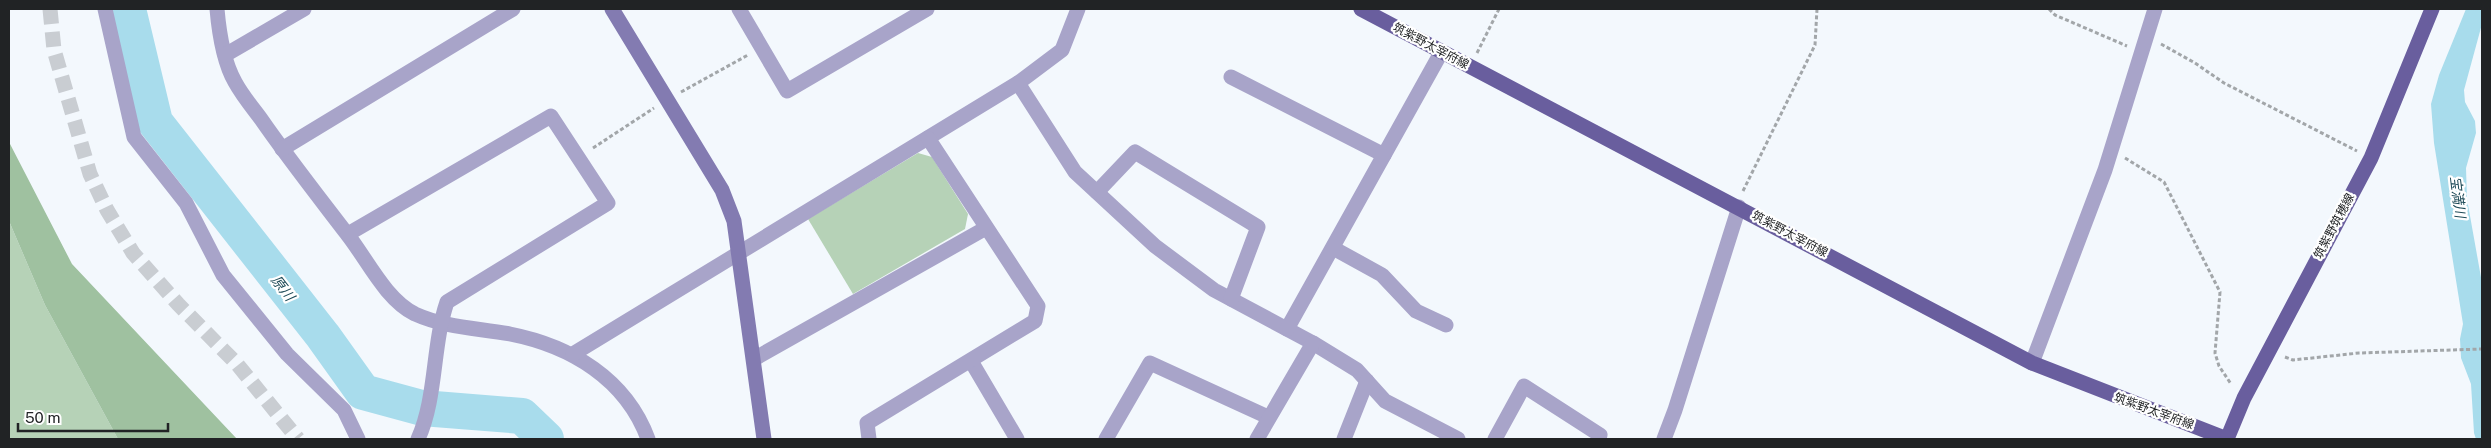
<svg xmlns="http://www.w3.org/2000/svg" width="2491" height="448" font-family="'Public Sans','Noto Sans JP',sans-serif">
  <rect width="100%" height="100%" fill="#f3f8fd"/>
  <g fill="#b6d2b7">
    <path d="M918 153 932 157 968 214 965 229 853 294 808 219Z"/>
    <path d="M9 221 45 305 118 439H9Z"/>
  </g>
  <path fill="#9fc1a0" d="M9 142 72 264 237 439H118L45 305 9 221Z"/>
  <path fill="#a8dcec" d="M2466 9H2482V24L2464 90 2465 102 2475 121 2476 133 2466 168 2467 199 2482 283V439H2476L2474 433 2471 384 2461 358 2460 339 2463 324 2434 143 2431 104 2439 75Z"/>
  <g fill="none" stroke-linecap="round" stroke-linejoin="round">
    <path stroke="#a8dcec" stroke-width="36" d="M128 9 155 122 323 336 363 392 422 408 522 416 546 439"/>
    <path stroke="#c9cdd2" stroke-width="15" stroke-dasharray="15 8" stroke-linecap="butt" d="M50 9 54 50 90 174 107 210 133 253 178 304 237 364 298 439"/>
    <g stroke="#a2a6a9" stroke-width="3" stroke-dasharray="4 2.5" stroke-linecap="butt">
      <path d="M2049 9 2055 15 2127 46"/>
      <path d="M2161 44 2195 63 2224 83 2357 151"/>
      <path d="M1477 53 1499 9"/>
      <path d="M681 92 748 55"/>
      <path d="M593 148 654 108"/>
      <path d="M2125 158 2164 182 2220 292 2215 353 2219 366 2231 384"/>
      <path d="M1743 191 1815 45 1817 9"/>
      <path d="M2285 357 2293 360 2359 353 2482 349"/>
    </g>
    <g stroke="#a8a4c9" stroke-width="15">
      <path d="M105 9 134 137 186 203 223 275 287 354 344 410 358 439"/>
      <path d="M217 9C219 32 223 61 235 82 242 95 252 107 261 119 288 158 318 196 347 234 367 259 385 299 415 314 446 328 478 328 510 334 571 346 626 379 648 439"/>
      <path d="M739 9 787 91 927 9"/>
      <path d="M225 55 304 9"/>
      <path d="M1231 77 1384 155"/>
      <path d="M1018 83 1075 172 1155 246 1214 290 1313 343 1357 370 1385 401 1458 439"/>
      <path d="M282 149 513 9"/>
      <path d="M1097 192 1135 152 1258 227 1231 299"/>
      <path d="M348 234 551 116 608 203 447 302C432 346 437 397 418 439"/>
      <path d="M1333 248 1382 275 1416 311 1446 325"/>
      <path d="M1287 329 1442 51"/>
      <path d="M573 354 1018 83 1062 50 1078 9"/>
      <path d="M754 359 986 228"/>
      <path d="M971 361 1017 439"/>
      <path d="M2032 363 2105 170 2155 9"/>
      <path d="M869 439 867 423 1035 321 1038 306 928 138"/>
      <path d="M1106 439 1150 363 1268 417"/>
      <path d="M1257 439 1313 343"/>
      <path d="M1344 439 1367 381"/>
      <path d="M1495 439 1524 386 1600 435 1599 439"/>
      <path d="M1664 439 1675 410 1739 207"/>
    </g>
    <path stroke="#837bb1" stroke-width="15" d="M612 9 722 190 734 221 764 439"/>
    <g stroke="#695e9e" stroke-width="15">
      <path d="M1361 9 2032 363 2227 439"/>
      <path d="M2227 439 2244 398 2371 158 2432 9"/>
    </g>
  </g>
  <g text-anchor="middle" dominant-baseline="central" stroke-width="4.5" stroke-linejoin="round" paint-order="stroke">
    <g font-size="12" fill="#212325" stroke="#fff">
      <text transform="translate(1431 46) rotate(28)">筑紫野太宰府線</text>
      <text transform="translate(2334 226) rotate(-62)">筑紫野筑穂線</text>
      <text transform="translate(1790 234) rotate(28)">筑紫野太宰府線</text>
      <text transform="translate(2154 411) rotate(20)">筑紫野太宰府線</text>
    </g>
    <g font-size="14" font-style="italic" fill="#1b4855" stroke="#fff">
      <text transform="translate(2458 197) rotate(83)">宝満川</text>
      <text transform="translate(283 288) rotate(52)">原川</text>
    </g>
  </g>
  <rect width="2491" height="448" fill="none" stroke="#212325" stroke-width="20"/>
  <path d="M18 423v8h150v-8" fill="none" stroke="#212325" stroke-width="2.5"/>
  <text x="25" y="423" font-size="15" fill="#212325" stroke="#ffffff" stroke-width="4" paint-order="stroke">50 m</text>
</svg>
